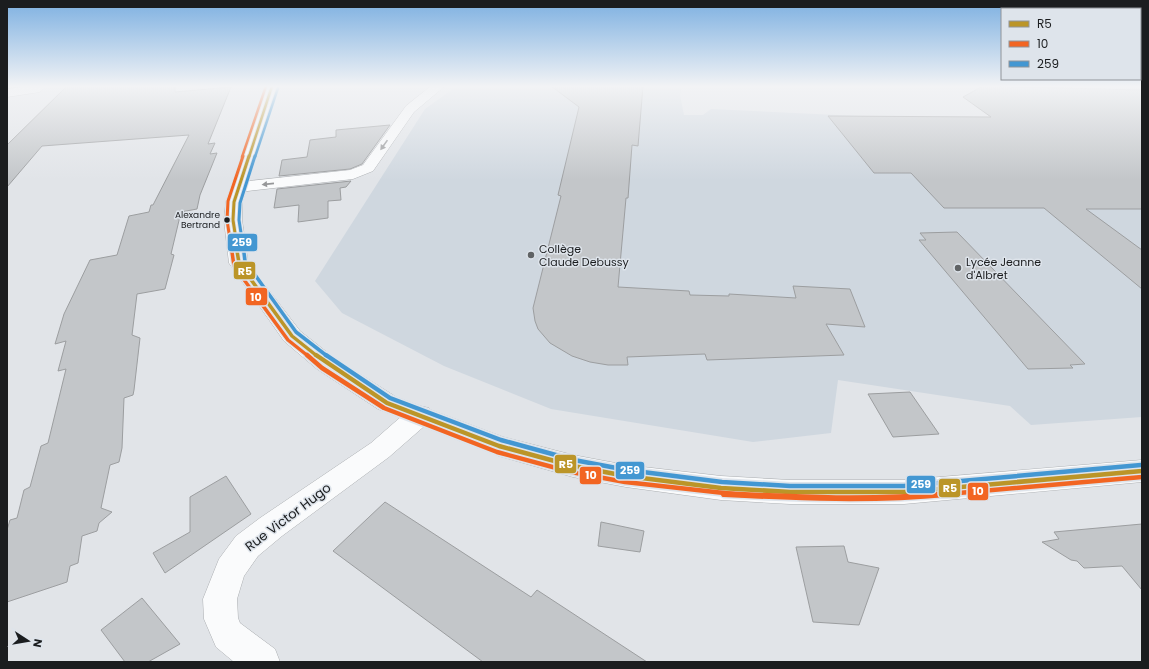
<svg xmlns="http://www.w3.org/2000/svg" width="1149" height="669" font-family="Poppins,sans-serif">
  <rect width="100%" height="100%" fill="#e1e4e8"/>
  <path fill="#cfd7df" d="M457 86H682L680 95 684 115H703L711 109 880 117H1142V417L1031 425 1010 406 838 380 831 433 753 442 551 409 444 366 342 313 315 281 425 109Z"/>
  <g fill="#c3c6c9" stroke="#9c9ea0">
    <path d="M67 86H175V92L231 87 208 144 215 143 210 154 217 153 200 195 197 209 181 212 171 254 174 255 165 289 137 294 132 335 140 338 134 390 133 395 124 398 122 448 119 462 110 465 101 508 112 512 99 523 97 531 82 536 78 563 70 566 67 582 7 602V530L10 520 17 518 24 490 30 487 41 446 48 443 66 369 58 371 66 341 55 344 64 314 90 260 117 255 129 216 149 212 151 205H153L189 135 42 146 7 187V145Z"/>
    <path d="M551 86H643L638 146 632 145 628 198H626L618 287 689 291 690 295 729 296V294L796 298 793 286 850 289 865 327 826 324 844 355 707 360 705 354 627 357 628 365H608L590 362 572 356 550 343 538 329 535 321 533 308 561 196 558 195 579 107Z"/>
    <path d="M983 86 1142 90V209H1086L1142 250V289L1044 208H944L911 173H874L828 116 991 117 963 97Z"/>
    <path d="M390 125 362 164 350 169 279 176 282 160 307 157 310 140 336 137V130Z"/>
    <path d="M351 181 346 187 340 188 341 200 328 201V218L298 222 299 205 274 208 277 189Z"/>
    <path d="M957 232 1085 364 1070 365 1073 368 1028 369 919 240H926L920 233Z"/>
    <path d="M910 392 939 434 893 437 868 394Z"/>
    <path d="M226 476 251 514 165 573 153 553 190 532V497Z"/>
    <path d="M385 502 531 597 537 590 647 662H483L333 551Z"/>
    <path d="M601 522 644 531 640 552 598 546Z"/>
    <path d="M1142 524V590L1122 566 1084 568 1077 561 1071 560 1042 542 1059 539 1054 532Z"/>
    <path d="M844 546 848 562 879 568 859 625 813 622 796 547Z"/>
    <path d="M142 598 180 644 148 662H125L101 630Z"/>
  </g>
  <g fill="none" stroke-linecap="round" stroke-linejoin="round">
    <g stroke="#acafb2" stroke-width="1">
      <g id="minor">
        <path d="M33 86H46L40 92 7 97V89Z"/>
        <path d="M431 86H445L414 112 373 171 353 179 239 192 233 190 231 187 233 184 239 182 350 170 363 165 406 106Z"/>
        <path d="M420 406 429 408 433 415 429 422 389 457 282 536 258 556 244 576 237 599 238 618 240 623 275 649 280 662H234L216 647 204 619 203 599 219 559 236 536 260 518 371 443 411 408Z"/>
      </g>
    </g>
    <g stroke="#acafb2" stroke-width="1">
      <path id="secondary" d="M266 86H278L242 202V220L248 263 300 331 333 357 396 397 503 437 573 455 626 465 721 476 790 480H904L1142 460V482L904 504H790L721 500 626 487 573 477 499 456 378 409 317 369 284 341 229 263 224 220 226 202Z"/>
    </g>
    <use href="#minor" fill="#fafbfc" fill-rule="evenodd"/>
    <use href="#secondary" fill="#fafbfc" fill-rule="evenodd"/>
    <g stroke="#dee4eb" stroke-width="4.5">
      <path id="bus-1-far3" d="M249 157 272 86"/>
    </g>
    <g stroke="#dee4eb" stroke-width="5">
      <path id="bus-1-far2" d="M237 246 233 220 234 202 249 156"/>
    </g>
    <g stroke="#dee4eb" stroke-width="6">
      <path id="bus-1-far1" d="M236 245 239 263 292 336 317 356"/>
    </g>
    <g stroke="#dee4eb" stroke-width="8">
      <path id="bus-1" d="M316 355 387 403 499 446 573 466 626 476 721 488 790 492H904L1142 471"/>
    </g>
    <g stroke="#dee4eb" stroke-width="4.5">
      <path id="bus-2-far4" d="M242 157 266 86"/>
    </g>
    <g stroke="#dee4eb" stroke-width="5">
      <path id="bus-2-far3" d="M231 246 227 220 228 201 243 156"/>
    </g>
    <g stroke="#dee4eb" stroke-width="6">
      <path id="bus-2-far2" d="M231 245 234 266 288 340 308 356"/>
    </g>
    <g stroke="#dee4eb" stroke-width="8">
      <g id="bus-2-far1">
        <path d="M307 355 322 368 384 408 497 452 571 472 625 482 742 495"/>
        <path d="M936 495 1142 477"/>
      </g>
    </g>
    <g stroke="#dee4eb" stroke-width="9">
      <path id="bus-2" d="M724 494C799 498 873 501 947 494"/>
    </g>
    <g stroke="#dee4eb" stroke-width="4.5">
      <path id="bus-3-far3" d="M255 157 278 88"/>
    </g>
    <g stroke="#dee4eb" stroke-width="5">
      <path id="bus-3-far2" d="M243 246 239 220 240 203 255 156"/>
    </g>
    <g stroke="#dee4eb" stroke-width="6">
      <path id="bus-3-far1" d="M243 245 245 261 296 332 327 356"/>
    </g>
    <g stroke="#dee4eb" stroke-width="8">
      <path id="bus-3" d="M326 355 390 398 501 440 574 460 627 470 722 482 790 486H904L1141 465"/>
    </g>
    <use href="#bus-1-far3" stroke="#bb9528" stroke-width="2.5"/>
    <use href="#bus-1-far2" stroke="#bb9528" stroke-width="3"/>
    <use href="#bus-1-far1" stroke="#bb9528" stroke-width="3.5"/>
    <use href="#bus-1" stroke="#bb9528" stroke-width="4.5"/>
    <use href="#bus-2-far4" stroke="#f26522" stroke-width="2.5"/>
    <use href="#bus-2-far3" stroke="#f26522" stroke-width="3"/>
    <use href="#bus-2-far2" stroke="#f26522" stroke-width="3.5"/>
    <use href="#bus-2-far1" stroke="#f26522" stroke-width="4.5"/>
    <use href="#bus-2" stroke="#f26522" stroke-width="6"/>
    <use href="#bus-3-far3" stroke="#4397d2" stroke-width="2.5"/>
    <use href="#bus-3-far2" stroke="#4397d2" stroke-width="3"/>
    <use href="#bus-3-far1" stroke="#4397d2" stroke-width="3.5"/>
    <use href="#bus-3" stroke="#4397d2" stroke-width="4.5"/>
  </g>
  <defs><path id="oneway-solid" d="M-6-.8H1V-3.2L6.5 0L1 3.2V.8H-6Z"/></defs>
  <g fill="#969799">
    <use href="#oneway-solid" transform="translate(384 145) rotate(125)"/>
    <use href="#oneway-solid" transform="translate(268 184) rotate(174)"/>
  </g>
  <linearGradient id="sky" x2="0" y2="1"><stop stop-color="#7db0e1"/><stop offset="0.48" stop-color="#f2f3f5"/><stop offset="1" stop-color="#f2f3f5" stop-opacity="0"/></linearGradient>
  <rect width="1149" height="180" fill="url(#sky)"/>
  <circle fill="#1b1d1f" stroke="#dee4eb" stroke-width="1.5" cx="227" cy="220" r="3.5"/>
  <g fill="#606365" stroke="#dee4eb" stroke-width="1.5">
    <circle cx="531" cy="255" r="4"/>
    <circle cx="958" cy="268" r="4"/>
  </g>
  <g text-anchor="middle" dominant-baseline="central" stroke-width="3" stroke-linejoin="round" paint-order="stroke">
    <g font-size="9" fill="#1b1d1f" stroke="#dee4eb" text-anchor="end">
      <text x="220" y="215">Alexandre<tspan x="220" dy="10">Bertrand</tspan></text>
    </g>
    <g font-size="11" fill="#1b1d1f" stroke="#dee4eb" text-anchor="start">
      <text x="539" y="249">Collège<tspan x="539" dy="13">Claude Debussy</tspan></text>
      <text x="966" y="262">Lycée Jeanne<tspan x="966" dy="13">d'Albret</tspan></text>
    </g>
    <g font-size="13" fill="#1b1d1f" stroke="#dee4eb">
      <text transform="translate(288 517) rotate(-37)">Rue Victor Hugo</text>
    </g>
  </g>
  <g stroke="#dee4eb" stroke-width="1.5">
    <rect x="227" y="233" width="31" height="19" rx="4" fill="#4397d2"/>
    <rect x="233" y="261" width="23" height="19" rx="4" fill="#bb9528"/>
    <rect x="245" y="287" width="23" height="19" rx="4" fill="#f26522"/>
    <rect x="554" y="454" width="23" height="20" rx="4" fill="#bb9528"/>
    <rect x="615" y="461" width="30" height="19" rx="4" fill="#4397d2"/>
    <rect x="579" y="466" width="23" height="19" rx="4" fill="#f26522"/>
    <rect x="906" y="475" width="30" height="19" rx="4" fill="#4397d2"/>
    <rect x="938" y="478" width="23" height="20" rx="4" fill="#bb9528"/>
    <rect x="967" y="482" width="22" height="19" rx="4" fill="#f26522"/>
  </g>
  <g font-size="11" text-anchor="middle" font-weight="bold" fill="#fff">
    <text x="242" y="246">259</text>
    <text x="245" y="275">R5</text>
    <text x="256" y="301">10</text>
    <text x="566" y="468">R5</text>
    <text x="630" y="474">259</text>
    <text x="591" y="479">10</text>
    <text x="921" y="488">259</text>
    <text x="950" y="492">R5</text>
    <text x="978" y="495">10</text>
  </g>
  <rect width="1149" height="669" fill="none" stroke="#1b1d1f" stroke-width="16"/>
  <rect x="1001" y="8" width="140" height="72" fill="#dee4eb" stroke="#909499"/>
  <rect x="1009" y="21" width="20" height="6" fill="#bb9528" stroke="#909499"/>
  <text x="1037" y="28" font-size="12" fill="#1b1d1f">R5</text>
  <rect x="1009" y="41" width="20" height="6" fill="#f26522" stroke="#909499"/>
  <text x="1037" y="48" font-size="12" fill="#1b1d1f">10</text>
  <rect x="1009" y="61" width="20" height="6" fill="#4397d2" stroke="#909499"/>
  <text x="1037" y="68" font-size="12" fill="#1b1d1f">259</text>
  <g transform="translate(28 641) rotate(102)" stroke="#dee4eb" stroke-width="3" paint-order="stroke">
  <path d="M0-3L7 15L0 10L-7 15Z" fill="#1b1d1f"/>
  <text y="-6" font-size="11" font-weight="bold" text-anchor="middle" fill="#1b1d1f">N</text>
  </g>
</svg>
